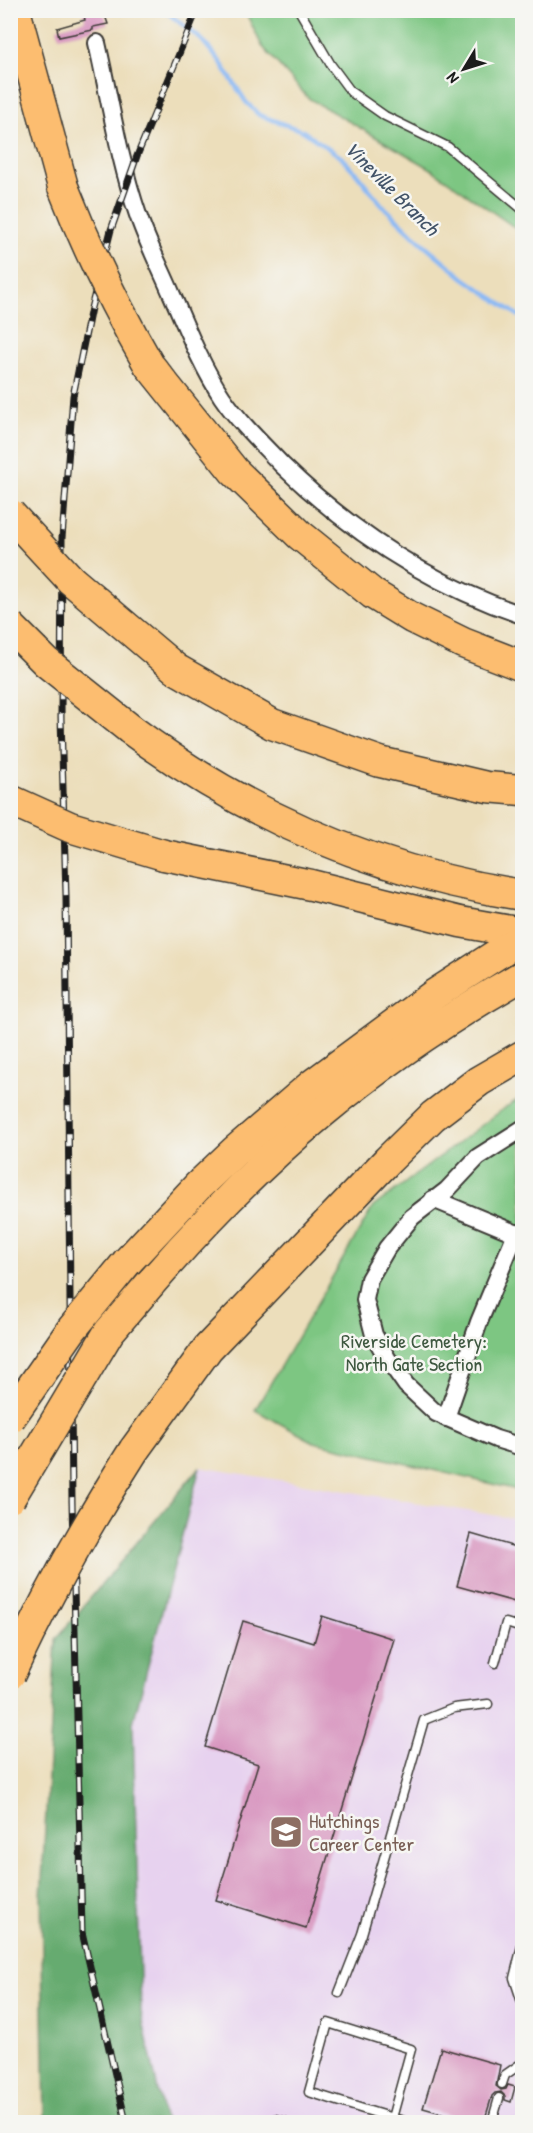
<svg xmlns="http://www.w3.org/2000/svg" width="533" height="2133" font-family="'Patrick Hand',sans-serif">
  <rect width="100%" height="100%" fill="#f6f6f2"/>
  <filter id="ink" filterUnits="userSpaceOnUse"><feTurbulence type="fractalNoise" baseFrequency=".0167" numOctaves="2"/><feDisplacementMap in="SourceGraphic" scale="12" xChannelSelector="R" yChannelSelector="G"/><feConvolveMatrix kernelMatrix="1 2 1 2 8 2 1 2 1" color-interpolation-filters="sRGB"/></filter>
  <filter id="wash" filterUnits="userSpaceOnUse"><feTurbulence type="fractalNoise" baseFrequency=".008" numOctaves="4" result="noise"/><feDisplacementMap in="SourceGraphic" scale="24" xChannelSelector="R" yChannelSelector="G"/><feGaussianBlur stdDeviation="1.35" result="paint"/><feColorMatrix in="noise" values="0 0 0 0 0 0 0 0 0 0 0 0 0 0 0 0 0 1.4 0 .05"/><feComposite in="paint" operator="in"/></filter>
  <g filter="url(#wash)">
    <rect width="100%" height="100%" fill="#ecdebb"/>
    <path fill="#e7d2ef" d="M200 1467 522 1520V2122H165L141 2012 133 1723Z"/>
    <g fill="#7dc682" stroke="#4c714f" stroke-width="1.5">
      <path d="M245 11H522V235L514 227 428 167 308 98 262 46Z"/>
      <path d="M522 1097V1491L314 1442 255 1410 373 1207 506 1107Z"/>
    </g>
    <path fill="#66ab70" stroke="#416446" stroke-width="1.5" d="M200 1467 133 1723 141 2012 165 2122H45L41 1897 56 1639Z"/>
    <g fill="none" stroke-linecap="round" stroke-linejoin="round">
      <path stroke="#8ab9f5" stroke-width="4.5" d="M164 10 202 40 221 63 246 102 259 115 303 131 341 157 357 174 382 205 421 242 464 278 522 318"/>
    </g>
    <g id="blocks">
      <g fill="#d793be">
        <path d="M83 10H103L108 24 93 27V30L59 37 57 28 85 20Z"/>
        <path d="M471 1534 522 1549V1604L457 1586Z"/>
        <path d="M322 1616 394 1639 306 1928 216 1900 258 1764 205 1747 243 1621 314 1643Z"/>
        <path d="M441 2048 500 2065 496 2086 501 2090 506 2089 508 2085 515 2087 511 2102 505 2100V2096L501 2092 495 2093 492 2096 484 2122H473L423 2108Z"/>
      </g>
    </g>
  </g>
  <g filter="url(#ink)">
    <use href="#blocks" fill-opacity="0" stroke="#3b3934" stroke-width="1.5"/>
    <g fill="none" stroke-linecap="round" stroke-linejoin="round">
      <g stroke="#3b3934" stroke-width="11">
        <g id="lane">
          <path d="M299 10 331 65 351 92 385 116 448 147 522 209"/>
          <path d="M495 1663 506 1623 522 1628"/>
          <path d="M522 1946 514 1978 522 2002"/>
          <path d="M339 1993 362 1934 424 1720 454 1708 488 1704"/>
          <path d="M502 2084 505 2075 522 2063"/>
          <path d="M392 2118 411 2049 328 2023 309 2092C341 2102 374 2113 407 2122"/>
          <path d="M268 2122 275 2119 286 2122"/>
          <path d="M492 2122 499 2098"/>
        </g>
      </g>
      <g stroke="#3b3934" stroke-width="20">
        <g id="street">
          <path d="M97 43C110 100 119 160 138 215 147 242 161 269 172 295 187 329 201 365 222 397 239 422 261 443 282 465 352 533 429 584 522 615"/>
          <path d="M522 1129 478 1157 447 1190 412 1217 387 1248 369 1279 365 1300 374 1335 387 1358 406 1385 436 1413 496 1439 522 1447"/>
          <path d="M433 1199 522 1236"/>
          <path d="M446 1418 479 1322 516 1233"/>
        </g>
      </g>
      <g stroke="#3b3934" stroke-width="33">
        <g id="highway">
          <path d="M15 10 63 187"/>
          <path d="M149 365 234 471 300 535 373 594 412 618 463 643 522 666"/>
          <path d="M176 669 272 724 380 762 487 787 522 790"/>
          <path d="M130 729C247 816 378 873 522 895"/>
          <path d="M164 855 311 885 460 922 522 933"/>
          <path d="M127 1262 198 1186 235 1151 313 1084 435 994 522 938"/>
          <path d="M150 1284C262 1154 373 1060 522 976"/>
          <path d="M134 1450 208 1348 388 1160 433 1116 479 1081 522 1056"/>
        </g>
      </g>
      <use href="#lane" stroke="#fff" stroke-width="8"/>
      <use href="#street" stroke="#fff" stroke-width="16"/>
      <use href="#highway" stroke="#fcbd6f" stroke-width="30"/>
      <g stroke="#1c1c1c" stroke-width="7">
        <path id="rail" d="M126 2122 82 1932 72 1502 66 896 61 717 62 538 73 396 91 308 111 230 137 156 197 10"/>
      </g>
      <use href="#rail" stroke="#f6f6f2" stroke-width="4.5" stroke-dasharray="14" stroke-linecap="butt"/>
      <g stroke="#3b3934" stroke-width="33" stroke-linecap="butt">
        <g id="highway-bridge">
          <path d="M63 187C88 251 115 306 149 365"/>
          <path d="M10 514 71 580 176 669"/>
          <path d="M10 626 46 662 130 729"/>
          <path d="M10 800 70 827 164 855"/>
          <path d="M10 1418 72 1329 127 1262"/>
          <path d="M10 1498 109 1332 150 1284"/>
          <path d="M10 1674C46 1596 88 1522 134 1450"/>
        </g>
      </g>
      <use href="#highway-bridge" stroke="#fcbd6f" stroke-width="30"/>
    </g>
  </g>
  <defs>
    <g id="school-square" transform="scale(1.725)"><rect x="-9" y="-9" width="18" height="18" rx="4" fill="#8d6e63" stroke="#f6f6f2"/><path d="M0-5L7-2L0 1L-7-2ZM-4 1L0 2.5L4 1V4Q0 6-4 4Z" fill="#fff"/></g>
  </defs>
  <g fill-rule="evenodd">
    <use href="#school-square" x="286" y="1832"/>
  </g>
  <g text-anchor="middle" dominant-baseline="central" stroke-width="5" stroke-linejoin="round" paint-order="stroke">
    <g font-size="20" fill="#3e5840" stroke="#f6f6f2">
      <text x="414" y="1340">Riverside Cemetery:<tspan x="414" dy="23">North Gate Section</tspan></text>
    </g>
    <g font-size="20" fill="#785e54" stroke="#f6f6f2" text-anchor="start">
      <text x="309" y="1820">Hutchings<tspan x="309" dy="23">Career Center</tspan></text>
    </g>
    <g font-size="21" font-style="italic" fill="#425368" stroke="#f6f6f2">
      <text transform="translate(392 188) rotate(45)">Vineville Branch</text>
    </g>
  </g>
  <rect width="533" height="2133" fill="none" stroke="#f6f6f2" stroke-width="36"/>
  <g transform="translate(464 69) rotate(232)" stroke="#f6f6f2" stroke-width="4.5" paint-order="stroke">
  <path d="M0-4.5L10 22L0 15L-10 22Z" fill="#1c1c1c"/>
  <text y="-9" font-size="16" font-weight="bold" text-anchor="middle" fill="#1c1c1c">N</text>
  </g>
</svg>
